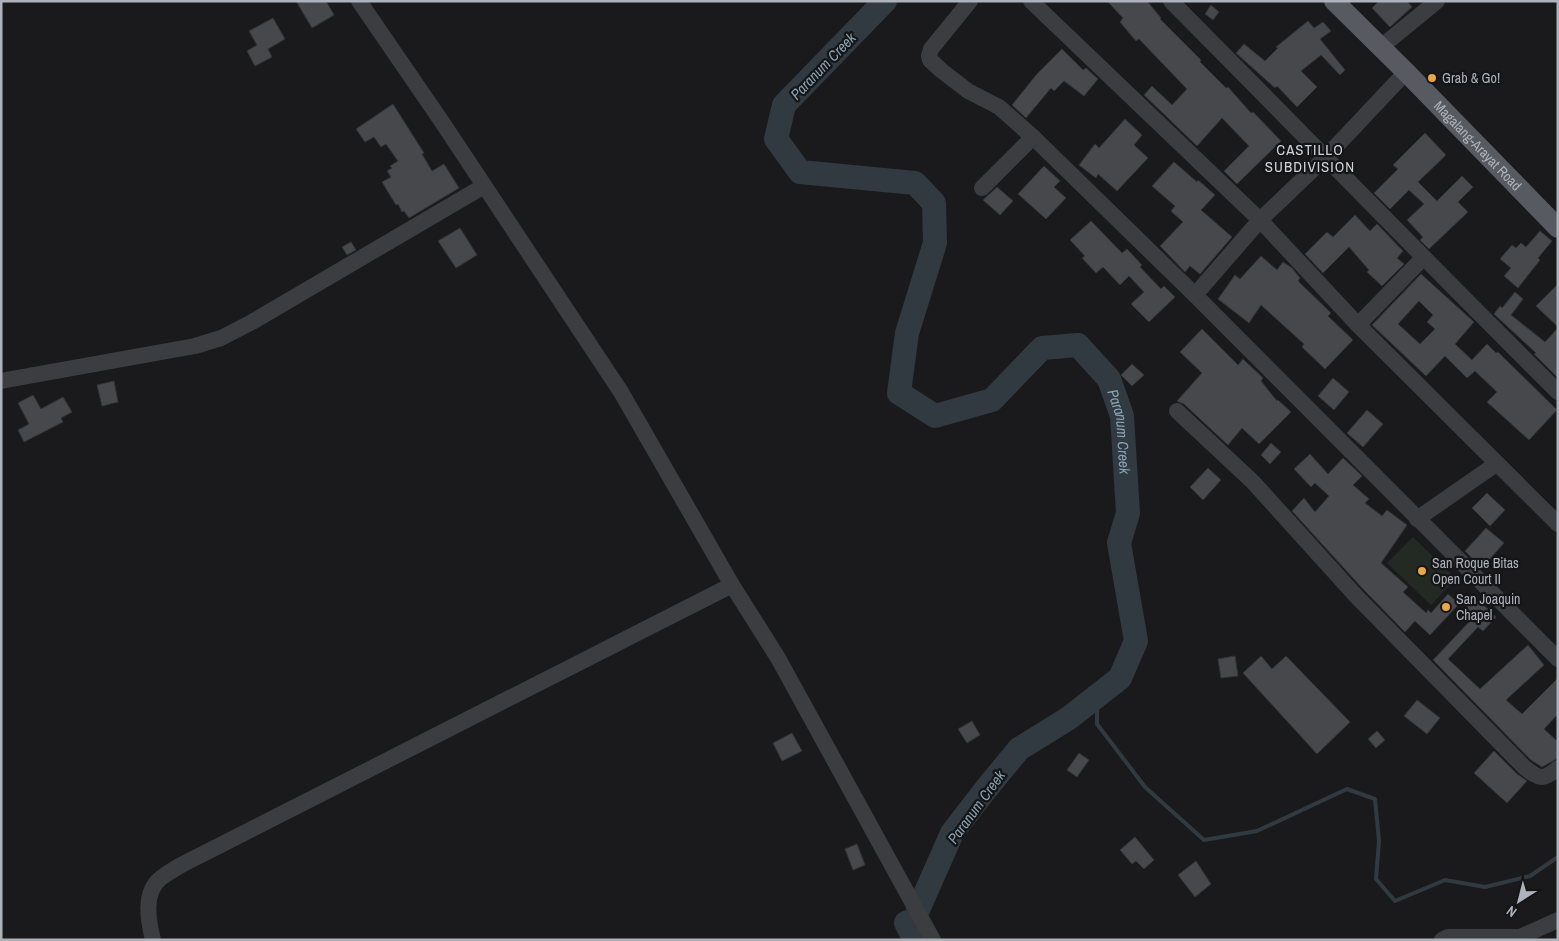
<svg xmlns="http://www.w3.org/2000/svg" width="1559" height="941" font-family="'Archivo Narrow',sans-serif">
  <rect width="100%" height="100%" fill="#1a1a1c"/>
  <path fill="#222a23" d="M1413 537 1456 579 1431 605 1387 563Z"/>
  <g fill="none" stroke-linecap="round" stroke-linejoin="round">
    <path stroke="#303a40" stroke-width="4" d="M1097 697V724L1145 787 1204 840 1257 831 1347 789 1375 799 1379 841 1376 879 1395 901 1445 880 1485 887 1530 876 1558 857"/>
    <g stroke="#303a40" stroke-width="24">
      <path id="s1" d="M885 1 784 105 776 139 800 172 915 183 934 203 935 243 907 333 899 393 935 416 992 400 1042 348 1078 345 1109 379 1122 416 1128 513 1119 543 1136 641 1120 678 1069 718 1019 749 986 789 952 833 918 910"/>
      <path d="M908 922 906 923 915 940"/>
    </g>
  </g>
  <g fill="#47484c" stroke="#343438" fill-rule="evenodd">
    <path d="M296 1H326L334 15 312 28Z"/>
    <path d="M1107 1H1147L1161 18 1160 19 1201 60 1200 62 1226 88 1228 87 1251 113 1253 112 1281 141 1237 184 1224 171 1249 146 1222 118 1197 146 1144 95 1152 86 1172 105 1187 89 1139 39 1136 41 1120 22 1123 18Z"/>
    <path d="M1379 1H1407L1412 7 1390 27 1372 8Z"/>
    <path d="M1211 5 1219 12 1213 20 1205 14Z"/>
    <path d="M273 18 285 39 268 49 272 57 255 66 247 51 257 45 249 31Z"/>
    <path d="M1308 21 1314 28 1323 22 1331 31 1320 39 1345 70 1340 75 1321 55 1301 71 1317 87 1297 107 1277 86 1275 88 1236 53 1244 44 1265 61 1278 48 1276 47Z"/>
    <path d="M1062 49 1083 70 1086 68 1098 79 1084 96 1064 81 1054 91 1051 88 1026 118 1012 105 1037 74Z"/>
    <path d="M393 104 424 153 422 154 432 171 444 164 459 188 409 218 404 211 402 212 398 204 396 205 382 182 391 177 387 171 392 168 390 166 398 161 386 144 381 147 374 137 365 142 356 129Z"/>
    <path d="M1125 119 1142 135 1134 145 1148 158 1117 191 1098 174 1096 178 1079 165 1095 144 1099 148Z"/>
    <path d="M1425 133 1446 155 1418 182 1437 201 1462 176 1473 187 1458 202 1468 212 1429 249 1420 240 1423 237 1407 220 1424 204 1409 190 1390 209 1374 193 1398 169 1393 165Z"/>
    <path d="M1174 162 1197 182 1198 180 1215 195 1201 210 1232 237 1200 274 1190 266 1185 272 1160 246 1183 222 1171 211 1175 206 1152 186Z"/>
    <path d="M1044 166 1060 181 1054 187 1066 198 1046 219 1018 194Z"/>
    <path d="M997 187 1013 201 1000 215 983 200Z"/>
    <path d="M1355 215 1370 231 1377 224 1403 251 1397 258 1404 264 1382 286 1367 272 1369 270 1349 247 1323 273 1305 254 1327 232 1333 237Z"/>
    <path d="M1091 221 1122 253 1127 249 1142 265 1140 267 1161 289 1164 286 1175 297 1149 322 1131 304 1144 292 1129 276 1120 285 1103 267 1096 273 1082 258 1085 256 1070 240Z"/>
    <path d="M460 228 477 255 456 268 438 241Z"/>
    <path d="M1540 231 1552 241 1538 258 1540 260 1518 288 1504 276 1511 268 1500 259 1512 245 1516 248 1521 243 1526 247Z"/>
    <path d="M351 242 356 250 347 255 342 247Z"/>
    <path d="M1261 256 1277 270 1283 262 1292 268 1300 278 1298 281 1331 313 1328 316 1353 340 1325 369 1302 347 1304 344 1261 305 1249 323 1218 299 1235 275 1240 279Z"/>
    <path d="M1421 274 1474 322 1455 344 1472 360 1487 344 1496 353 1498 352 1557 410 1529 440 1487 402 1497 392 1475 371 1467 378 1445 356 1426 376 1372 325ZM1419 301 1433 315 1427 322 1435 329 1420 344 1398 324Z"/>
    <path d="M1558 284V327L1536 306Z"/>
    <path d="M1515 292 1523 299 1511 315 1545 342 1558 328V378L1534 354 1536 353 1494 314 1500 306 1502 308Z"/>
    <path d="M1202 329 1238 365 1243 359 1263 378 1261 381 1277 401 1278 400 1291 412 1259 444 1242 428 1228 445 1184 404 1177 401 1202 373 1180 352Z"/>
    <path d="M1132 364 1144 375 1132 386 1121 375Z"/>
    <path d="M1333 378 1349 392 1334 410 1318 396Z"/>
    <path d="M114 381 118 402 102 406 97 385Z"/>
    <path d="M33 395 41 409 63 397 72 412 61 418 63 422 24 442 18 430 29 424 18 403Z"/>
    <path d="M1367 410 1383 424 1363 447 1347 433Z"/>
    <path d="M1271 443 1281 452 1270 464 1261 455Z"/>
    <path d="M1310 454 1328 474 1343 458 1362 476 1353 485 1369 499 1365 503 1382 516 1387 510 1407 525 1381 563 1408 587 1403 592 1426 613 1428 610 1431 613 1448 594 1459 604 1430 635 1415 621 1405 632 1363 589 1292 511 1304 498 1315 512 1329 496 1315 483 1311 487 1294 469Z"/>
    <path d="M1208 468 1221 480 1203 500 1190 487Z"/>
    <path d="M1487 493 1505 510 1490 526 1472 508Z"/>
    <path d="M1486 528 1504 543 1482 568 1465 551Z"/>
    <path d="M1475 597 1496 617 1483 631 1478 627 1448 659 1480 689 1528 645 1544 665 1506 700 1522 714 1558 678V714L1544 729 1558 742V758L1542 767 1531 760 1433 660 1471 620 1462 612Z"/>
    <path d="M1235 656 1238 676 1221 678 1218 659Z"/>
    <path d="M1261 656 1272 669 1286 656 1350 722 1317 754 1243 673Z"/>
    <path d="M1417 700 1440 718 1427 734 1404 716Z"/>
    <path d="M972 721 980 735 967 743 958 729Z"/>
    <path d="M1377 731 1385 740 1376 748 1368 739Z"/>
    <path d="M792 733 802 751 782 761 773 743Z"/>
    <path d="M1494 751 1517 774 1527 781 1507 803 1474 773Z"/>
    <path d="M1079 753 1089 760 1077 777 1067 770Z"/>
    <path d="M1135 837 1154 860 1144 869 1136 861 1132 864 1120 850Z"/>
    <path d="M857 844 865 865 853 870 845 849Z"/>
    <path d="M1196 861 1211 884 1195 897 1178 875Z"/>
  </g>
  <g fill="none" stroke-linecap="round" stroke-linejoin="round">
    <g stroke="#3b3d41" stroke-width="16">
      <path d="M359 1 442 122 621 392 732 585 778 658 933 940"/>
      <path d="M970 1 931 49 929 56 930 60 942 71 968 91 999 107 1033 137 1195 295 1558 659"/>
      <path d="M1031 1 1260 220 1358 325 1558 524"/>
      <path d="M1171 1C1300 131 1428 263 1558 392"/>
      <path d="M1381 47 1437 1"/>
      <path d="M982 188 1033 137"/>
      <path d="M1195 295 1260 220 1326 157 1406 72"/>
      <path d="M1358 325 1423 258"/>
      <path d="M1 381 195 346 221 338 252 322 484 186"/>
      <path d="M1177 411 1253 482 1356 596 1524 767C1539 779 1543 781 1558 768"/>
      <path d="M1417 519 1496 464"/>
      <path d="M153 940C148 920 143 892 161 878 170 871 181 865 191 860L732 585"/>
      <path d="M1442 940 1448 937H1520L1558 920"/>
    </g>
    <path stroke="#575a60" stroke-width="20" id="s2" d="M1334 1 1406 72 1558 228"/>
  </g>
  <g fill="#e9a745" stroke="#151517" stroke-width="2">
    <circle cx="1432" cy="78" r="5"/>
    <circle cx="1422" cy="571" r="5"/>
    <circle cx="1446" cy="607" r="5"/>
  </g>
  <g text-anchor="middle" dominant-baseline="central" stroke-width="4.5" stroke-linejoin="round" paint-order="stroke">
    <g font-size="14" fill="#adb2bb" stroke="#151517" text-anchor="start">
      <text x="1442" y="78">Grab &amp; Go!</text>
      <text x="1432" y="563">San Roque Bitas<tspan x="1432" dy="16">Open Court II</tspan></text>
      <text x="1456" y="599">San Joaquin<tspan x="1456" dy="16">Chapel</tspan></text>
    </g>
    <g font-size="14" fill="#adb2bb" stroke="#151517">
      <text stroke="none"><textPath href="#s2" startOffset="204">Magalang-Arayat Road</textPath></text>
    </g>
    <g font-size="15" font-style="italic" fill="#87a2b3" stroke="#151517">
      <text transform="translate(823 66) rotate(-46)">Paranum Creek</text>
      <text stroke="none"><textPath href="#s1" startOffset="869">Paranum Creek</textPath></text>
      <text transform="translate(976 807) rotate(-54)">Paranum Creek</text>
    </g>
    <g font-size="15" letter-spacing="1" fill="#ced1d7" stroke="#151517">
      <text x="1310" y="149">CASTILLO<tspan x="1310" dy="17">SUBDIVISION</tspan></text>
    </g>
  </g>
  <rect width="1559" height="941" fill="none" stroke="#adb2bb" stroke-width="5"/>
  <g transform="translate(1519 901) rotate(216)" stroke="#151517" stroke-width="4" paint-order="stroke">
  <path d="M0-4L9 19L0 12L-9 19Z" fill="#adb2bb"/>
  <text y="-8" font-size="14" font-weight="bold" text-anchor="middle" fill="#adb2bb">N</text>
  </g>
</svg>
